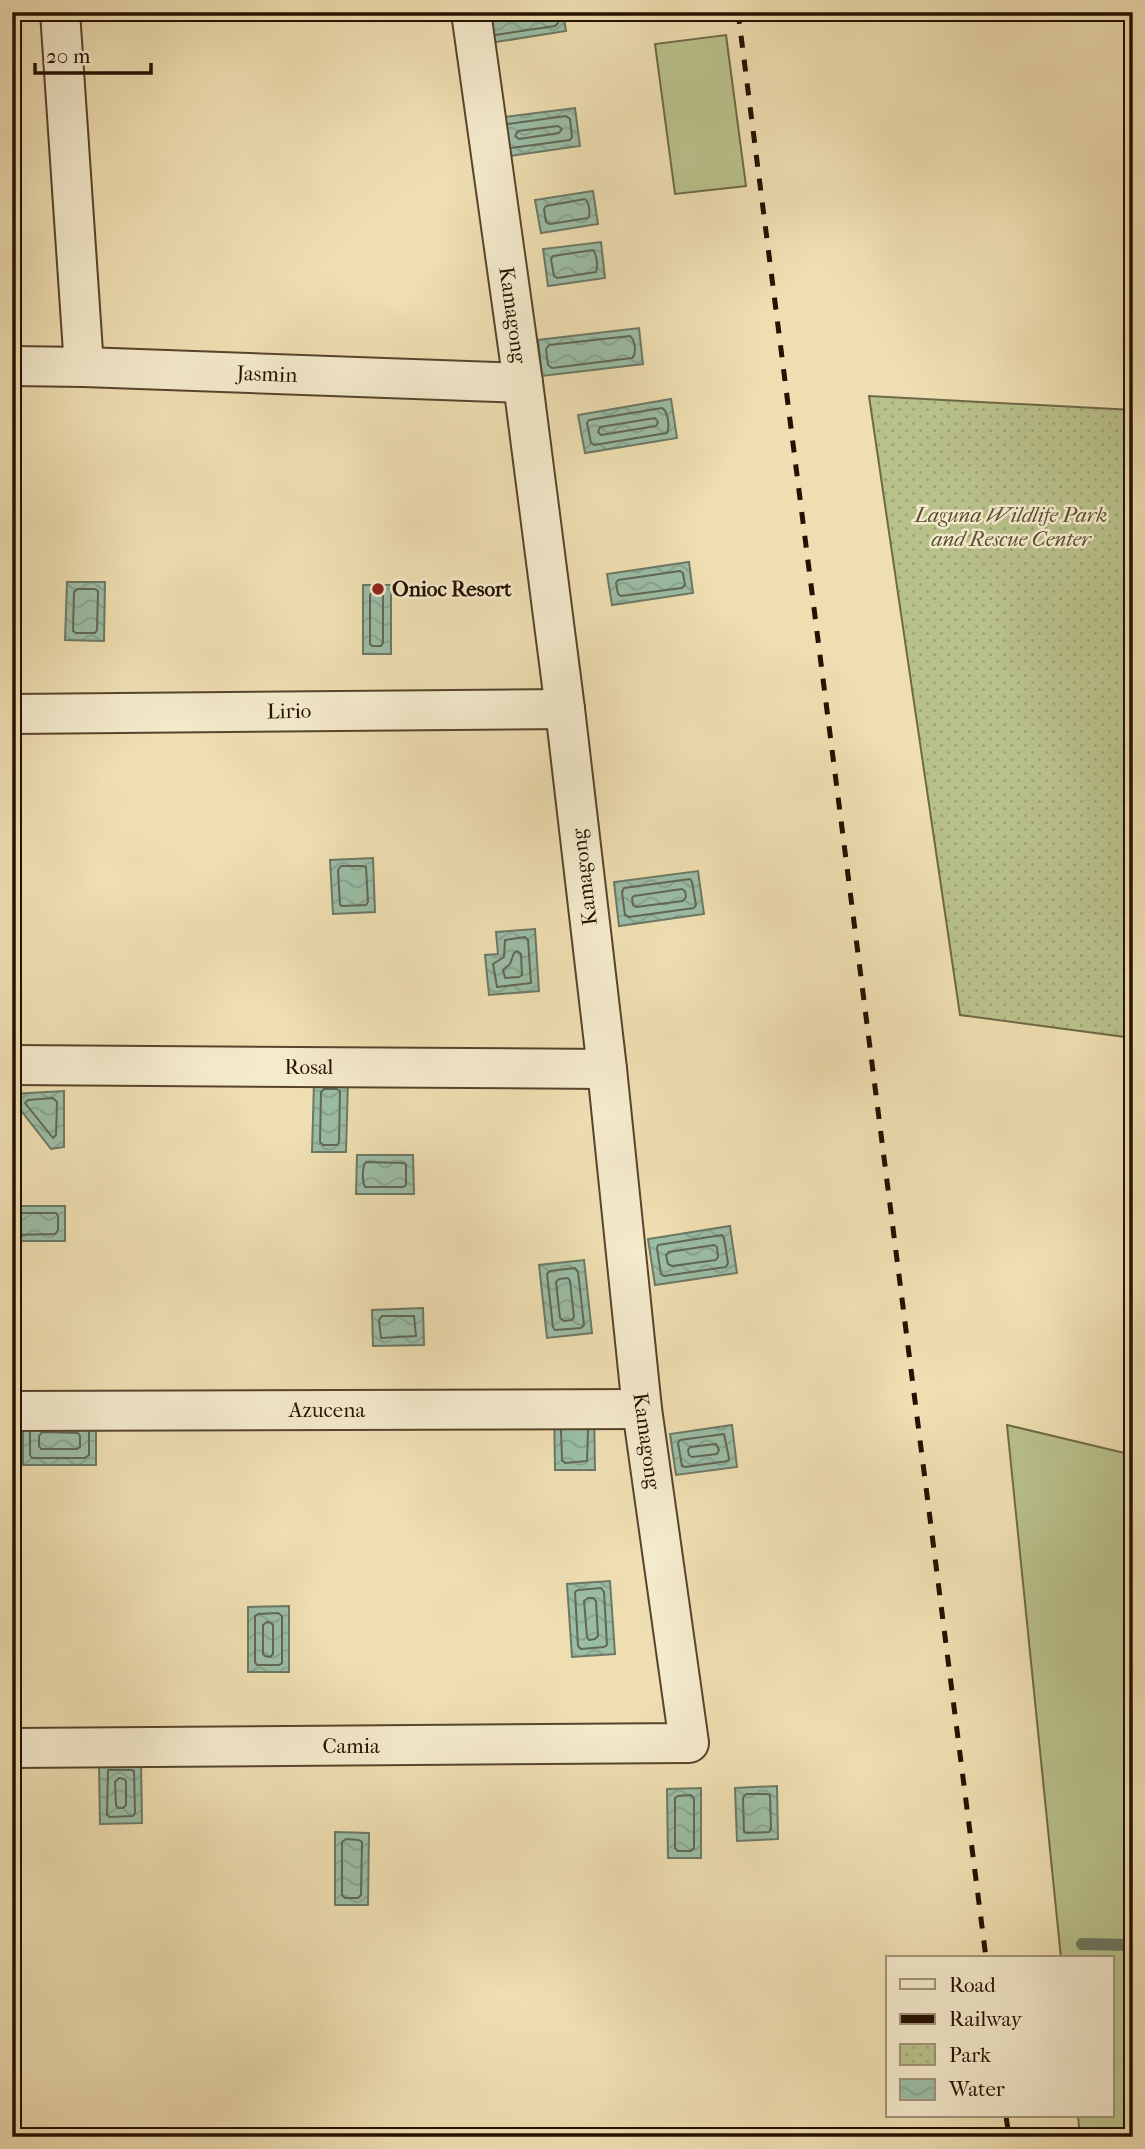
<svg xmlns="http://www.w3.org/2000/svg" width="1145" height="2149" font-family="'IM FELL French Canon',serif">
  <defs>
    <pattern id="park-dots" width="8" height="8" patternUnits="userSpaceOnUse" patternTransform="scale(1.75)"><rect width="8" height="8" fill="#b9c18b"/><path d="M2 2h.1M6 6h.1" fill="none" stroke="#9fa576" stroke-width="1.8" stroke-linecap="round"/></pattern>
    <pattern id="water-waves" width="16" height="10" patternUnits="userSpaceOnUse" patternTransform="scale(1.75)"><rect width="16" height="10" fill="#9bbda6"/><path d="M0 5q4-4 8 0t8 0" fill="none" stroke="#85a18d"/></pattern>
  </defs>
  <rect width="100%" height="100%" fill="#eedeb1"/>
  <filter id="stains"><feTurbulence type="fractalNoise" baseFrequency=".00286" numOctaves="4"/><feColorMatrix values="0 0 0 0 .2 0 0 0 0 .09 0 0 0 0 .02 0 0 0 .5 -.17"/></filter>
  <radialGradient id="worn" r=".72"><stop offset=".6" stop-color="#630" stop-opacity="0"/><stop offset="1" stop-color="#630" stop-opacity=".3"/></radialGradient>
  <g fill="#b9c18b" stroke="#6f6946" stroke-width="2">
    <path d="M726 35 746 186 675 194 655 44Z"/>
    <path d="M1007 1425 1133 1455V2137H1080L1078 2116H1112V1958H1061Z"/>
  </g>
  <path fill="url(#park-dots)" stroke="#6f6946" stroke-width="2" d="M869 396 1133 410V1038L960 1015Z"/>
  <g fill="url(#water-waves)" stroke="#6c7864" stroke-width="2">
    <path d="M338 12H399L339 20Z"/>
    <path d="M472 12H563L566 31 477 45Z"/>
    <path d="M575 108 580 146 502 157 497 118Z"/>
    <path d="M593 191 598 224 541 233 535 200Z"/>
    <path d="M601 242 605 278 548 286 543 249Z"/>
    <path d="M639 328 643 364 542 376 538 340Z"/>
    <path d="M671 399 677 438 585 453 578 415Z"/>
    <path d="M689 562 693 593 612 605 607 574Z"/>
    <path d="M67 582H105L104 641 65 640Z"/>
    <rect x="363" y="585" width="28" height="69"/>
    <path d="M373 858 375 912 333 914 330 860Z"/>
    <path d="M698 871 704 914 619 926 614 882Z"/>
    <path d="M535 929 539 991 489 995 485 955 498 954 496 932Z"/>
    <path d="M348 1081 346 1152H312L314 1083Z"/>
    <path d="M64 1091V1147L51 1149 12 1099V1094Z"/>
    <path d="M357 1155H413L414 1194H356Z"/>
    <rect x="12" y="1206" width="53" height="35"/>
    <path d="M730 1226 737 1273 655 1285 648 1239Z"/>
    <path d="M584 1260 592 1333 547 1338 539 1265Z"/>
    <path d="M423 1308 424 1345 373 1346 372 1310Z"/>
    <path d="M554 1407H594L595 1470H555Z"/>
    <rect x="23" y="1417" width="73" height="48"/>
    <path d="M732 1425 737 1467 676 1475 670 1434Z"/>
    <path d="M610 1581 615 1654 572 1657 567 1584Z"/>
    <path d="M289 1606V1672H248V1607Z"/>
    <path d="M99 1763H141L142 1823 100 1824Z"/>
    <path d="M777 1786 778 1839 737 1841 735 1788Z"/>
    <path d="M701 1788V1858H668L667 1789Z"/>
    <path d="M335 1832 369 1833 368 1905H335Z"/>
  </g>
  <g fill="none" stroke-linecap="round" stroke-linejoin="round">
    <g stroke="#606753" stroke-width="2">
      <path d="M495 35 555 26 558 23 557 12"/>
      <path d="M508 124 566 116 570 119 572 137 570 140 511 148"/>
      <path d="M558 126 562 129 559 133 519 139 515 136 518 131Z"/>
      <path d="M585 199C589 202 591 214 588 218L550 224 546 222 544 209 546 206Z"/>
      <path d="M593 250C597 255 598 267 596 272L557 278 554 276 551 259 553 256Z"/>
      <path d="M630 336C635 340 637 354 632 358L552 368 548 365 546 349 549 345Z"/>
      <path d="M662 408C668 411 670 427 667 433L594 445 591 443 587 423 589 420Z"/>
      <path d="M655 418 658 422 656 426 601 435 598 432 600 427Z"/>
      <path d="M680 571 683 573 685 585 682 588 621 596 618 594 616 583 618 580Z"/>
      <path d="M77 589H95L98 591 97 630 95 633H76L73 631 74 592Z"/>
      <path d="M372 592H381L383 595V643L381 646H372L370 644V595Z"/>
      <path d="M341 866H363L366 867 368 902 366 905 343 906 340 905 338 870Z"/>
      <path d="M690 879 692 882 696 905 694 908 629 917 625 915 622 892 624 888Z"/>
      <path d="M682 889 685 891 686 897 683 901 636 907 633 905 632 898 634 896Z"/>
      <path d="M525 937 528 940 531 983 497 987 493 964 504 957 505 940Z"/>
      <path d="M517 951 521 954 522 975 519 977 505 978 503 970 510 964 514 953Z"/>
      <path d="M324 1089H337L340 1091 339 1142 337 1145H323L320 1142 321 1092Z"/>
      <path d="M53 1098 57 1102 56 1135 53 1138 25 1103 28 1100Z"/>
      <path d="M366 1162 404 1163 406 1165V1185L403 1187H365C362 1181 362 1167 366 1162Z"/>
      <path d="M12 1213H56L58 1216V1230L55 1234 12 1235"/>
      <path d="M722 1235 724 1238 728 1263 726 1267 664 1276 661 1274 657 1248 658 1245Z"/>
      <path d="M714 1245 717 1247 718 1257 716 1260 672 1266 668 1264 666 1255 669 1252Z"/>
      <path d="M575 1268 578 1272 584 1325 581 1328 555 1330 553 1327 547 1274 550 1271Z"/>
      <path d="M568 1278 570 1281 574 1317 572 1320 564 1321 560 1318 556 1282 559 1279Z"/>
      <path d="M382 1316H414L416 1336 381 1338 379 1320Z"/>
      <path d="M561 1430 562 1460 565 1463 587 1461 588 1430"/>
      <path d="M30 1432V1455L32 1458H85L89 1455V1432"/>
      <path d="M42 1432 78 1433 80 1436V1447L77 1449H41L39 1446V1436Z"/>
      <path d="M724 1434 729 1458 728 1461 685 1467 682 1466 678 1443 680 1440Z"/>
      <path d="M716 1444 719 1450 717 1454 692 1457 689 1455 688 1450 690 1447Z"/>
      <path d="M601 1588 604 1592 607 1645 604 1647 581 1649 578 1646 575 1592 578 1590Z"/>
      <path d="M588 1598H593L596 1601 598 1636 595 1639 589 1640 587 1637 584 1601Z"/>
      <path d="M278 1613 282 1616V1663L279 1665H257L255 1662V1616L258 1614Z"/>
      <path d="M267 1622 271 1623 273 1625V1654L270 1657 265 1656 263 1654V1625Z"/>
      <path d="M108 1770H131L134 1771 135 1813 133 1816 110 1817 107 1815Z"/>
      <path d="M119 1778 124 1779 126 1781V1805L123 1808H118L116 1805 115 1782Z"/>
      <path d="M746 1794H767L770 1795 771 1829 769 1832 747 1833 744 1832 743 1798Z"/>
      <path d="M691 1795 694 1799V1848L691 1851H678L675 1848V1798L678 1796Z"/>
      <path d="M346 1839 359 1840 362 1842 361 1895 358 1898H345L342 1895V1842Z"/>
    </g>
    <path stroke="#6c7864" stroke-width="12" d="M1082 1944 1133 1945"/>
    <g stroke="#57442c" stroke-width="42">
      <g id="minor">
        <path d="M60 12 84 367"/>
        <path d="M12 366 84 367 523 383"/>
        <path d="M12 714 565 709"/>
        <path d="M12 1065 607 1069"/>
        <path d="M12 1411 642 1409"/>
        <path d="M12 1748 689 1743 642 1409 607 1069 565 709 523 383 471 12"/>
      </g>
    </g>
    <use href="#minor" stroke="#f4eacc" stroke-width="38"/>
    <g stroke="#251100" stroke-width="5" stroke-dasharray="12 12" stroke-linecap="butt">
      <path d="M738 12 986 1958"/>
      <path d="M1006 2116 1009 2137"/>
    </g>
  </g>
  <circle fill="#8f2418" stroke="#f4eacc" stroke-width="2.5" cx="378" cy="589" r="7"/>
  <g text-anchor="middle" dominant-baseline="central" stroke-width="5" stroke-linejoin="round" paint-order="stroke">
    <g font-size="21" fill="#251100" stroke="#f4eacc">
      <text transform="translate(513 315) rotate(82)">Kamagong</text>
      <text transform="translate(267 374) rotate(2)">Jasmin</text>
      <text transform="translate(289 711) rotate(-1)">Lirio</text>
      <text transform="translate(584 877) rotate(-97)">Kamagong</text>
      <text x="309" y="1067">Rosal</text>
      <text x="327" y="1410">Azucena</text>
      <text transform="translate(647 1441) rotate(82)">Kamagong</text>
      <text x="351" y="1746">Camia</text>
    </g>
    <g font-size="21" font-style="italic" fill="#594f31" stroke="#f4eacc">
      <text x="1011" y="515">Laguna Wildlife Park<tspan x="1011" dy="24">and Rescue Center</tspan></text>
    </g>
    <g font-size="21" font-weight="bold" fill="#251100" stroke="#f4eacc" text-anchor="start">
      <text x="392" y="589">Onioc Resort</text>
    </g>
  </g>
  <rect width="1145" height="2149" fill="none" stroke="#eedeb1" stroke-width="42"/>
  <rect x="14" y="14" width="1117" height="2121" fill="none" stroke="#251100" stroke-width="3.5"/>
  <rect x="21" y="21" width="1103" height="2107" fill="none" stroke="#251100" stroke-width="2"/>
  <rect x="886" y="1956" width="228" height="161" fill="#f4eacc" stroke="#a1937a" stroke-width="2"/>
  <rect x="900" y="1979" width="35" height="10" fill="#f4eacc" stroke="#a1937a" stroke-width="2"/>
  <text x="949" y="1992" font-size="21" fill="#251100">Road</text>
  <rect x="900" y="2014" width="35" height="10" fill="#251100" stroke="#a1937a" stroke-width="2"/>
  <text x="949" y="2026" font-size="21" fill="#251100">Railway</text>
  <rect x="900" y="2044" width="35" height="21" fill="url(#park-dots)" stroke="#a1937a" stroke-width="2"/>
  <text x="949" y="2062" font-size="21" fill="#251100">Park</text>
  <rect x="900" y="2079" width="35" height="21" fill="url(#water-waves)" stroke="#a1937a" stroke-width="2"/>
  <text x="949" y="2096" font-size="21" fill="#251100">Water</text>
  <path d="M35 63v10h116v-10" fill="none" stroke="#251100" stroke-width="3.5"/>
  <text x="46" y="63" font-size="21" fill="#251100" stroke="#f4eacc" stroke-width="5" paint-order="stroke">20 m</text>
  <rect width="100%" height="100%" filter="url(#stains)"/>
  <rect width="100%" height="100%" fill="url(#worn)"/>
</svg>
